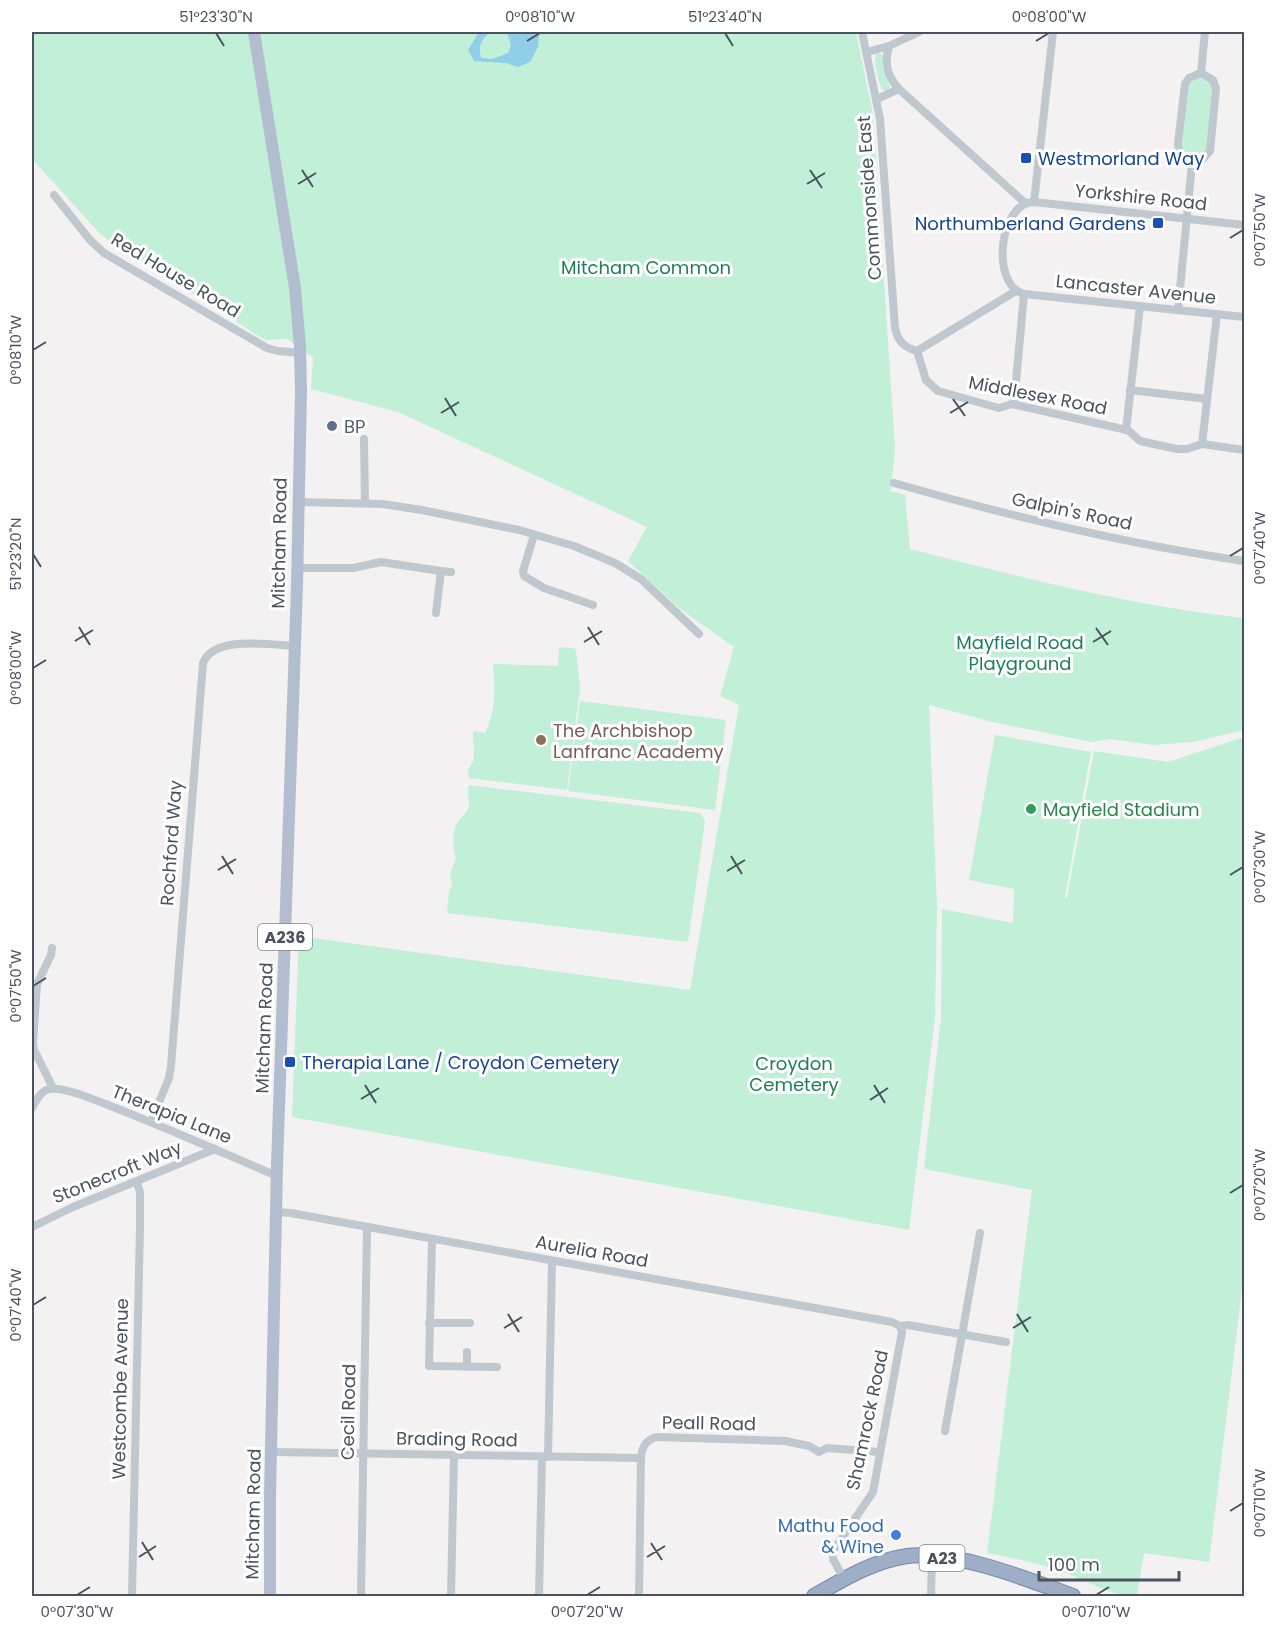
<svg xmlns="http://www.w3.org/2000/svg" width="1276" height="1628" font-family="Poppins,sans-serif">
  <rect width="100%" height="100%" fill="#f3f1f1"/>
  <g fill="#c2efd8">
    <path d="M32 32H856L873 114 895 448 891 491 905 495 910 549C1020 577 1131 606 1244 618V730L1193 742 1152 745 1111 739 1091 742 992 722 929 705 937 909 935 1017 909 1230 292 1117 299 936 690 990 739 705 720 696 734 647 679 608 628 561 647 527 398 412 311 389 313 358 287 339 265 340 101 235 32 159Z"/>
    <path d="M879 52 883 55V69L890 86 889 89 884 91C878 84 873 62 876 53Z"/>
    <path d="M1198 78 1208 80 1212 86 1207 146 1205 153 1198 157C1189 157 1184 156 1182 146L1189 83Z"/>
    <path d="M559 647 574 648 576 650 580 688 567 790 469 778 468 770 474 760 473 731 485 733C496 712 495 687 493 664L558 666Z"/>
    <path d="M580 701 726 720 715 810 568 791Z"/>
    <path d="M995 735 1091 752 1065 897 1067 898 1094 751 1168 762 1244 737V1272L1209 1562 1144 1553 1137 1596C1110 1597 1088 1580 1063 1572 1038 1563 1013 1558 987 1553L1032 1190 924 1169 941 1017 942 909 1013 923 1014 889 969 880Z"/>
    <path d="M469 785 700 813 705 821 688 942 447 913 449 892 452 885 450 874 456 858C453 848 452 834 456 825 459 819 465 814 468 809 471 801 466 793 469 785Z"/>
  </g>
  <path fill="#90ceea" d="M479 32H491C481 39 478 46 481 58L492 59 508 53 511 46 507 32H539L538 47 530 62 518 67 506 63 474 61 468 50Z"/>
  <g fill="none" stroke-linecap="round" stroke-linejoin="round">
    <g stroke="#7689aa" stroke-width="16">
      <path id="trunk" d="M814 1596C842 1580 873 1561 907 1556 955 1550 1027 1579 1073 1596"/>
    </g>
    <g stroke="#bfc7cf" stroke-width="8">
      <path d="M862 32 880 119 895 328C898 341 903 347 917 351"/>
      <path d="M889 46C884 63 887 76 899 89"/>
      <path d="M867 52 889 46 919 32"/>
      <path d="M877 99 899 89 1025 203"/>
      <path d="M1192 163 1180 154 1178 144 1185 84 1189 78 1201 73 1205 32"/>
      <path d="M54 195 90 240 104 253 267 348 278 351 301 353"/>
      <path d="M1034 202 1053 32"/>
      <path d="M1024 294 1244 317"/>
      <path d="M1178 310 1192 163 1204 158 1210 151 1216 89 1213 80 1201 73"/>
      <path d="M917 351 926 380 938 391 999 408 1012 404 1118 428 1129 431 1140 441 1177 449H1187L1202 444 1244 450"/>
      <path d="M917 351 1016 291"/>
      <path d="M1130 390 1207 399"/>
      <path d="M1014 404 1024 294C990 285 999 202 1034 202L1244 225"/>
      <path d="M1126 430 1140 306"/>
      <path d="M364 439 365 503"/>
      <path d="M1202 444 1217 314"/>
      <path d="M894 483C1009 516 1126 544 1244 561"/>
      <path d="M298 502 382 504 422 510 519 530 574 546 615 563 641 579 699 634"/>
      <path d="M534 535 523 571 524 576 544 588 593 605"/>
      <path d="M297 568H353L381 562 441 571 436 613"/>
      <path d="M441 571 451 572"/>
      <path d="M52 948 51 955 37 984 33 1043 34 1050 53 1088"/>
      <path d="M32 1108C36 1101 41 1090 50 1089 64 1087 90 1098 103 1103 162 1126 219 1151 277 1176"/>
      <path d="M151 1122 169 1078 171 1066 203 663C214 635 270 645 295 646"/>
      <path d="M276 1212 291 1213 892 1322 900 1326"/>
      <path d="M32 1227 73 1207 215 1149"/>
      <path d="M432 1239 429 1366 497 1367"/>
      <path d="M429 1323H470"/>
      <path d="M900 1326 908 1325 1006 1342"/>
      <path d="M467 1352V1366"/>
      <path d="M945 1431 980 1233"/>
      <path d="M272 1452 641 1458"/>
      <path d="M548 1457 552 1261"/>
      <path d="M844 1579 833 1559V1551L873 1492 902 1332 900 1326"/>
      <path d="M132 1596 140 1226V1192L137 1183"/>
      <path d="M361 1596 367 1227"/>
      <path d="M451 1596 454 1455"/>
      <path d="M539 1596 542 1457"/>
      <path d="M639 1596 641 1458C642 1447 645 1441 656 1437L785 1441 809 1446 819 1452 827 1448 880 1452"/>
      <path d="M931 1596 932 1556"/>
    </g>
    <path stroke="#b2bdcf" stroke-width="12" d="M254 32 295 288 300 347 301 390 297 586 277 1165 270 1496V1596"/>
    <use href="#trunk" stroke="#9eaec6" stroke-width="14"/>
  </g>
  <path fill="none" stroke="#49525e" stroke-width="2" d="M216 33 224 46M725 33 733 46M527 41 540 33M1036 41 1049 33M302 170 313 187M810 170 822 188M298 184 316 173M807 184 825 173M1230 238 1243 230M33 350 46 342M445 398 456 416M953 399 965 416M441 413 459 402M950 413 968 402M33 554 41 567M1230 556 1243 548M79 627 90 645M588 627 599 645M1096 628 1108 645M75 641 93 630M584 642 602 631M1093 642 1111 631M33 668 46 660M222 856 233 874M731 856 742 874M218 870 236 859M727 871 745 860M1230 875 1243 867M33 986 46 978M365 1085 376 1103M874 1085 885 1103M361 1099 379 1088M870 1100 888 1088M1230 1193 1243 1185M33 1305 46 1297M508 1314 519 1332M1017 1314 1028 1332M504 1328 522 1317M1013 1328 1031 1317M1230 1511 1243 1503M142 1542 153 1560M651 1543 662 1560M139 1557 156 1546M647 1557 665 1546M77 1595 90 1587M587 1595 600 1587M1096 1595 1109 1587"/>
  <g fill="#1a4fb4" stroke="#fff" stroke-width="2">
    <rect x="1020" y="152" width="12" height="12" rx="3"/>
    <rect x="1152" y="217" width="12" height="12" rx="3"/>
    <rect x="284" y="1056" width="12" height="12" rx="3"/>
  </g>
  <circle fill="#5c6f8a" stroke="#fff" stroke-width="2" cx="332" cy="426" r="6"/>
  <circle fill="#8d6e63" stroke="#fff" stroke-width="2" cx="541" cy="740" r="6"/>
  <circle fill="#2e9e5b" stroke="#fff" stroke-width="2" cx="1031" cy="809" r="6"/>
  <circle fill="#3f7fe0" stroke="#fff" stroke-width="2" cx="896" cy="1535" r="6"/>
  <g text-anchor="middle" dominant-baseline="central" stroke-width="6" stroke-linejoin="round" paint-order="stroke">
    <g fill="#fff" stroke="#80868e" stroke-width="1.5">
      <rect x="258" y="924" width="54" height="26" rx="4.5"/>
      <rect x="919.5" y="1545" width="45" height="26" rx="4.5"/>
    </g>
    <g font-size="16" font-weight="bold" fill="#49525e">
      <text x="285" y="937">A236</text>
      <text x="942" y="1558">A23</text>
    </g>
    <g font-size="18" fill="#164399" stroke="#fff" text-anchor="start">
      <text x="1038" y="158">Westmorland Way</text>
      <text x="1146" y="223" text-anchor="end">Northumberland Gardens</text>
      <text x="302" y="1062">Therapia Lane / Croydon Cemetery</text>
    </g>
    <g font-size="18" fill="#49525e" stroke="#fff">
      <text transform="translate(1141 197) rotate(6)">Yorkshire Road</text>
      <text transform="translate(869 198) rotate(-94)">Commonside East</text>
      <text transform="translate(176 275) rotate(31)">Red House Road</text>
      <text transform="translate(1136 289) rotate(6)">Lancaster Avenue</text>
      <text transform="translate(1038 395) rotate(11)">Middlesex Road</text>
      <text transform="translate(1072 511) rotate(12)">Galpin's Road</text>
      <text transform="translate(279 543) rotate(-89)">Mitcham Road</text>
      <text transform="translate(171 843) rotate(-86)">Rochford Way</text>
      <text transform="translate(264 1028) rotate(-88)">Mitcham Road</text>
      <text transform="translate(172 1114) rotate(22)">Therapia Lane</text>
      <text transform="translate(117 1172) rotate(-22)">Stonecroft Way</text>
      <text transform="translate(592 1251) rotate(10)">Aurelia Road</text>
      <text transform="translate(120 1389) rotate(-89)">Westcombe Avenue</text>
      <text transform="translate(348 1412) rotate(-89)">Cecil Road</text>
      <text transform="translate(867 1420) rotate(-78)">Shamrock Road</text>
      <text transform="translate(709 1423) rotate(1)">Peall Road</text>
      <text transform="translate(457 1439) rotate(1)">Brading Road</text>
      <text transform="translate(253 1514) rotate(-89)">Mitcham Road</text>
    </g>
    <g font-size="18" fill="#1a7f57" stroke="#fff">
      <text x="646" y="267">Mitcham Common</text>
      <text x="1020" y="642">Mayfield Road<tspan x="1020" dy="21">Playground</tspan></text>
      <text x="794" y="1063">Croydon<tspan x="794" dy="21">Cemetery</tspan></text>
    </g>
    <g font-size="18" fill="#4e5e75" stroke="#fff" text-anchor="start">
      <text x="344" y="426">BP</text>
    </g>
    <g font-size="18" fill="#785e54" stroke="#fff" text-anchor="start">
      <text x="553" y="730">The Archbishop<tspan x="553" dy="21">Lanfranc Academy</tspan></text>
    </g>
    <g font-size="18" fill="#27864d" stroke="#fff" text-anchor="start">
      <text x="1043" y="809">Mayfield Stadium</text>
    </g>
    <g font-size="18" fill="#366cbe" stroke="#fff" text-anchor="end">
      <text x="884" y="1525">Mathu Food<tspan x="884" dy="21">&amp; Wine</tspan></text>
    </g>
  </g>
  <rect width="1276" height="1628" fill="none" stroke="#ffffff" stroke-width="66"/>
  <path d="M1039 1571v9h140v-9" fill="none" stroke="#49525e" stroke-width="3"/>
  <text x="1048" y="1571" font-size="18" fill="#49525e" stroke="#ffffff" stroke-width="4.5" paint-order="stroke">100 m</text>
  <rect x="33" y="33" width="1210" height="1562" fill="none" stroke="#49525e" stroke-width="2"/>
  <g font-size="15" text-anchor="middle" fill="#49525e">
    <text x="216" y="22">51°23'30"N</text>
    <text x="540" y="22">0°08'10"W</text>
    <text x="725" y="22">51°23'40"N</text>
    <text x="1049" y="22">0°08'00"W</text>
    <text transform="translate(1260 230) rotate(-90)" y="5">0°07'50"W</text>
    <text transform="translate(16 350) rotate(-90)" y="5">0°08'10"W</text>
    <text transform="translate(1260 548) rotate(-90)" y="5">0°07'40"W</text>
    <text transform="translate(16 554) rotate(-90)" y="5">51°23'20"N</text>
    <text transform="translate(16 668) rotate(-90)" y="5">0°08'00"W</text>
    <text transform="translate(1260 867) rotate(-90)" y="5">0°07'30"W</text>
    <text transform="translate(16 986) rotate(-90)" y="5">0°07'50"W</text>
    <text transform="translate(1260 1185) rotate(-90)" y="5">0°07'20"W</text>
    <text transform="translate(16 1305) rotate(-90)" y="5">0°07'40"W</text>
    <text transform="translate(1260 1503) rotate(-90)" y="5">0°07'10"W</text>
    <text x="77" y="1617">0°07'30"W</text>
    <text x="587" y="1617">0°07'20"W</text>
    <text x="1096" y="1617">0°07'10"W</text>
  </g>
</svg>
